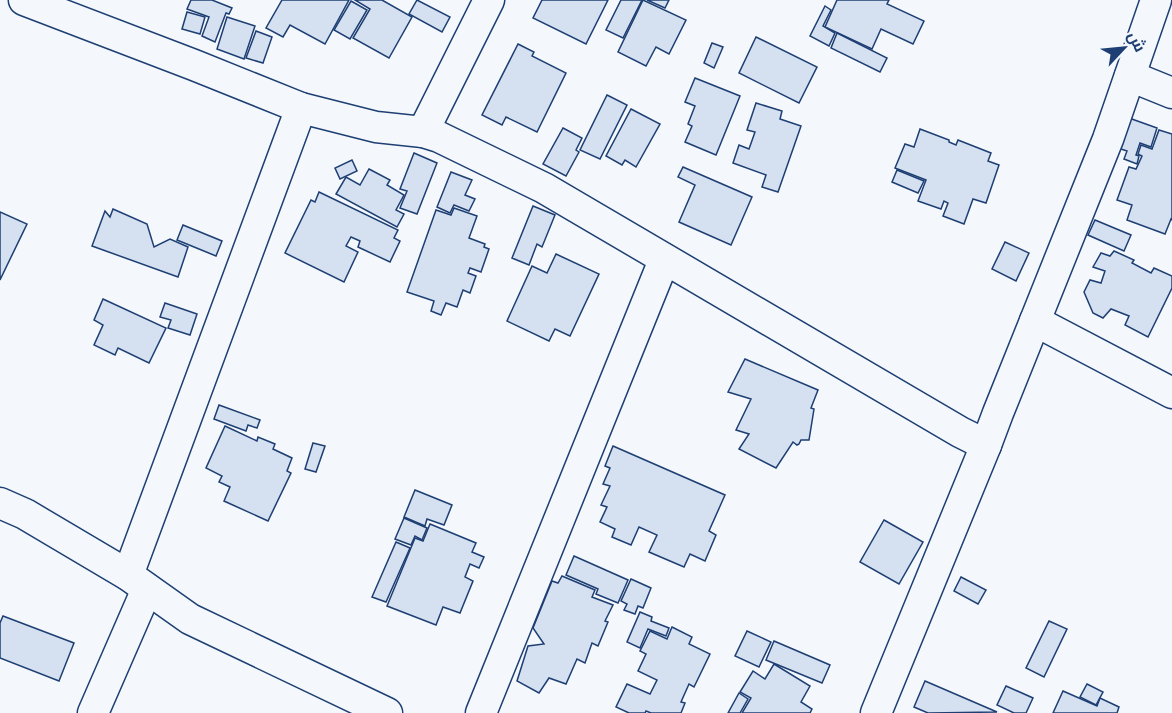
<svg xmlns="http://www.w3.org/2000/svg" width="1172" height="713" font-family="'Titillium Web',Cairo,sans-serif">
  <rect width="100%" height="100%" fill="#f4f7fb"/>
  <g fill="#d5e0f0" stroke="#1d3f73" stroke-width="1.5">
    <path d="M191 0H212L232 8 229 14 226 13 215 42 202 36 209 17 187 9Z"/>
    <path d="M282 0H349L325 44 290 25 283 37 266 28Z"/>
    <path d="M355 0H382L412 17 389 58 353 38 370 9Z"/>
    <path d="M417 0 450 17 442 32 409 14Z"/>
    <path d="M542 0H608L586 44 533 18Z"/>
    <path d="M621 0H642L623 38 606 30Z"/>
    <path d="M643 0 686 20 669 54 656 47 646 66 618 52Z"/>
    <path d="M647 0H669L665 8Z"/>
    <path d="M837 0H889L887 4 924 21 913 44 881 29 872 49 825 27Z"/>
    <path d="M351 1 367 10 350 39 334 30Z"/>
    <path d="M825 6 831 10 823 26 835 33 829 46 810 36Z"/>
    <path d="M187 12 205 17 200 34 182 29Z"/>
    <path d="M227 17 255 26 244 59 217 49Z"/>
    <path d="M256 31 272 37 263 63 246 58Z"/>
    <path d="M837 33 887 58 880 72 831 48Z"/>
    <path d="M756 37 817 67 799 103 739 73Z"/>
    <path d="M712 43 723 47 714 68 704 63Z"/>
    <path d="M518 44 534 52 532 56 566 73 537 132 506 117 502 125 482 115Z"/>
    <path d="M695 78 740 96 716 155 685 142 692 126 688 124 695 106 685 102Z"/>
    <path d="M607 95 627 105 600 159 580 150Z"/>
    <path d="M756 103 782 111 780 119 801 126 778 192 762 187 766 175 733 163 739 145 749 149 755 132 747 130Z"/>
    <path d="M631 109 660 124 636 167 625 160 622 165 606 156Z"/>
    <path d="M1129 118 1157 128 1151 147 1140 143 1136 155 1139 156 1137 164 1124 159 1127 151 1118 148Z"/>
    <path d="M563 128 582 138 576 150 579 152 566 176 543 164Z"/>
    <path d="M920 129 949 140V142L956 145 958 140 991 153 988 161 999 165 986 203 973 199 964 224 943 216 948 203 944 201 941 209 918 201 926 180 895 168 905 144 914 147Z"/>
    <path d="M1159 130 1172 134V220L1171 219 1165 234 1127 220 1132 205 1117 200 1129 167 1136 169 1142 156 1138 154 1141 145 1152 149Z"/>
    <path d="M414 153 437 163 417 214 400 208 407 191 400 189Z"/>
    <path d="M352 160 357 171 340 179 335 168Z"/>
    <path d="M683 167 752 197 731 245 679 222 695 185 678 177Z"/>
    <path d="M369 169 390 180 387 185 404 195 396 210 404 214 397 227 336 194 346 177 360 185Z"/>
    <path d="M897 170 924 181 918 193 892 182Z"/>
    <path d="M451 172 472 180 465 195 475 199 469 211 454 205 450 213 437 207Z"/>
    <path d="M319 192 398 230 394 238 400 241 390 262 358 247 360 241 351 237 346 246 358 252 344 282 285 253 311 200 315 202Z"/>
    <path d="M533 206 555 215 542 247 537 244 529 265 512 258Z"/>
    <path d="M454 208 477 216 469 238 485 244 484 247 489 249 481 272 470 268 468 273 476 276 470 293 463 290 457 307 446 303 441 315 431 311 434 301 407 292 436 210 451 215Z"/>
    <path d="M113 209 147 224 154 247 170 239 188 247 178 277 92 246 105 211 110 217Z"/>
    <path d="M0 212 27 224 0 280Z"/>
    <path d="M1095 220 1131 235 1124 251 1088 235Z"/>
    <path d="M183 225 222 241 216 256 177 240Z"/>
    <path d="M1005 242 1029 253 1016 281 992 269Z"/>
    <path d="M1114 251 1134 260 1132 263 1151 273 1154 268 1172 276V288L1148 337 1125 325 1129 316 1111 309 1103 318 1093 313 1084 292 1090 280 1101 283 1105 271 1093 267 1101 253 1110 256Z"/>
    <path d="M556 254 599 274 570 336 555 329 549 341 507 321 532 266 547 273Z"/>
    <path d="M103 299 166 328 149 363 118 348 115 355 94 345 103 325 94 320Z"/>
    <path d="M165 303 197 314 190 335 168 328 171 320 160 317Z"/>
    <path d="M745 359 818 390 811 408 814 409 809 440H801L799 444 797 445 793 442 776 468 739 449 749 434 736 430 751 399 728 392Z"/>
    <path d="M219 405 260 420 257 428 248 425 246 431 214 419Z"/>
    <path d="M225 426 257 441 258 437 275 444 273 449 292 458 287 471 291 473 268 521 224 501 230 487 219 482 222 476 206 468Z"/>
    <path d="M313 443 325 446 316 472 305 469Z"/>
    <path d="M613 446 725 495 709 531 716 535 705 561 690 554 684 567 649 552 657 535 639 527 631 545 612 537 615 529 600 522 607 507 601 505 610 486 603 484 610 468 605 466Z"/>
    <path d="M415 490 452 505 444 525 427 519 425 526 404 517Z"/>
    <path d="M404 518 427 528 422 540 415 536 411 545 395 539Z"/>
    <path d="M884 520 923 542 899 584 860 562Z"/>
    <path d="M430 524 476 543 472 552 484 557 479 568 470 564 465 577 473 581 460 613 443 607 436 625 387 606 415 538 423 541Z"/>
    <path d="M396 542 410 548 386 602 372 597Z"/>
    <path d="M574 556 628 580 618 603 596 594 598 589 566 575Z"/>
    <path d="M562 576 595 590 592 597 613 605 605 621 608 622 598 646 592 643 585 663 577 659 566 684 549 678 539 693 517 681 528 646 544 644 533 628 552 581 558 583Z"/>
    <path d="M961 577 986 590 978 604 954 591Z"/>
    <path d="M631 579 651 588 643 608 638 606 635 614 624 610 627 604 621 601Z"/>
    <path d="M640 612 652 617 651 621 669 628 666 636 648 629 640 648 627 642Z"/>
    <path d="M3 616 74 643 59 681 0 658V623Z"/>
    <path d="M1049 621 1067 629 1044 677 1026 668Z"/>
    <path d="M672 627 692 637 689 644 710 654 694 687 689 684 681 702 685 703 681 713H651L646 711 645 713H629L616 707 627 684 650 694 657 680 638 671 646 654 640 651 650 631 667 639Z"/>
    <path d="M747 631 771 642 759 667 735 656Z"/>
    <path d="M774 641 830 665 822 683 766 660Z"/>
    <path d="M774 664 810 686 801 702 812 709 810 713H742L751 698 740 692 753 671 765 679Z"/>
    <path d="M925 681 997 712 928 713 914 707Z"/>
    <path d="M1087 684 1103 692 1096 705 1080 697Z"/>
    <path d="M1006 686 1033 698 1026 713H1014L997 705Z"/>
    <path d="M1063 691 1097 706 1100 698 1119 707 1117 713H1053Z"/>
    <path d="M739 693 748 699 740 713H728Z"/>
  </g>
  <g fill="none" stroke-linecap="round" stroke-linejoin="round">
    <g stroke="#1d3f73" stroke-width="33">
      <g id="minor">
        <path d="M24 0 194 65 301 108 376 127 423 132 439 137 544 188 960 432 986 445 998 413 1108 139 1156 0"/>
        <path d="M1130 76 1172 93"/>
        <path d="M423 132 489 0"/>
        <path d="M1035 321 1172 393"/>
        <path d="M0 503 25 514 128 575 190 619 387 713"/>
        <path d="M128 575 301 108"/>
        <path d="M93 713 147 589"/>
        <path d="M481 713 664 260"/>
        <path d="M876 713 986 445"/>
      </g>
    </g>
    <use href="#minor" stroke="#f4f7fb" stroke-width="30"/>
  </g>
  <g transform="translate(1124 48) rotate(64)" stroke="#f4f7fb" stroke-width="4.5" paint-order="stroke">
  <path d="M0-4.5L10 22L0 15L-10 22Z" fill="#1d3f73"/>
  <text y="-9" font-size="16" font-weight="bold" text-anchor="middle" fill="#1d3f73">ش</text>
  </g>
</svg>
